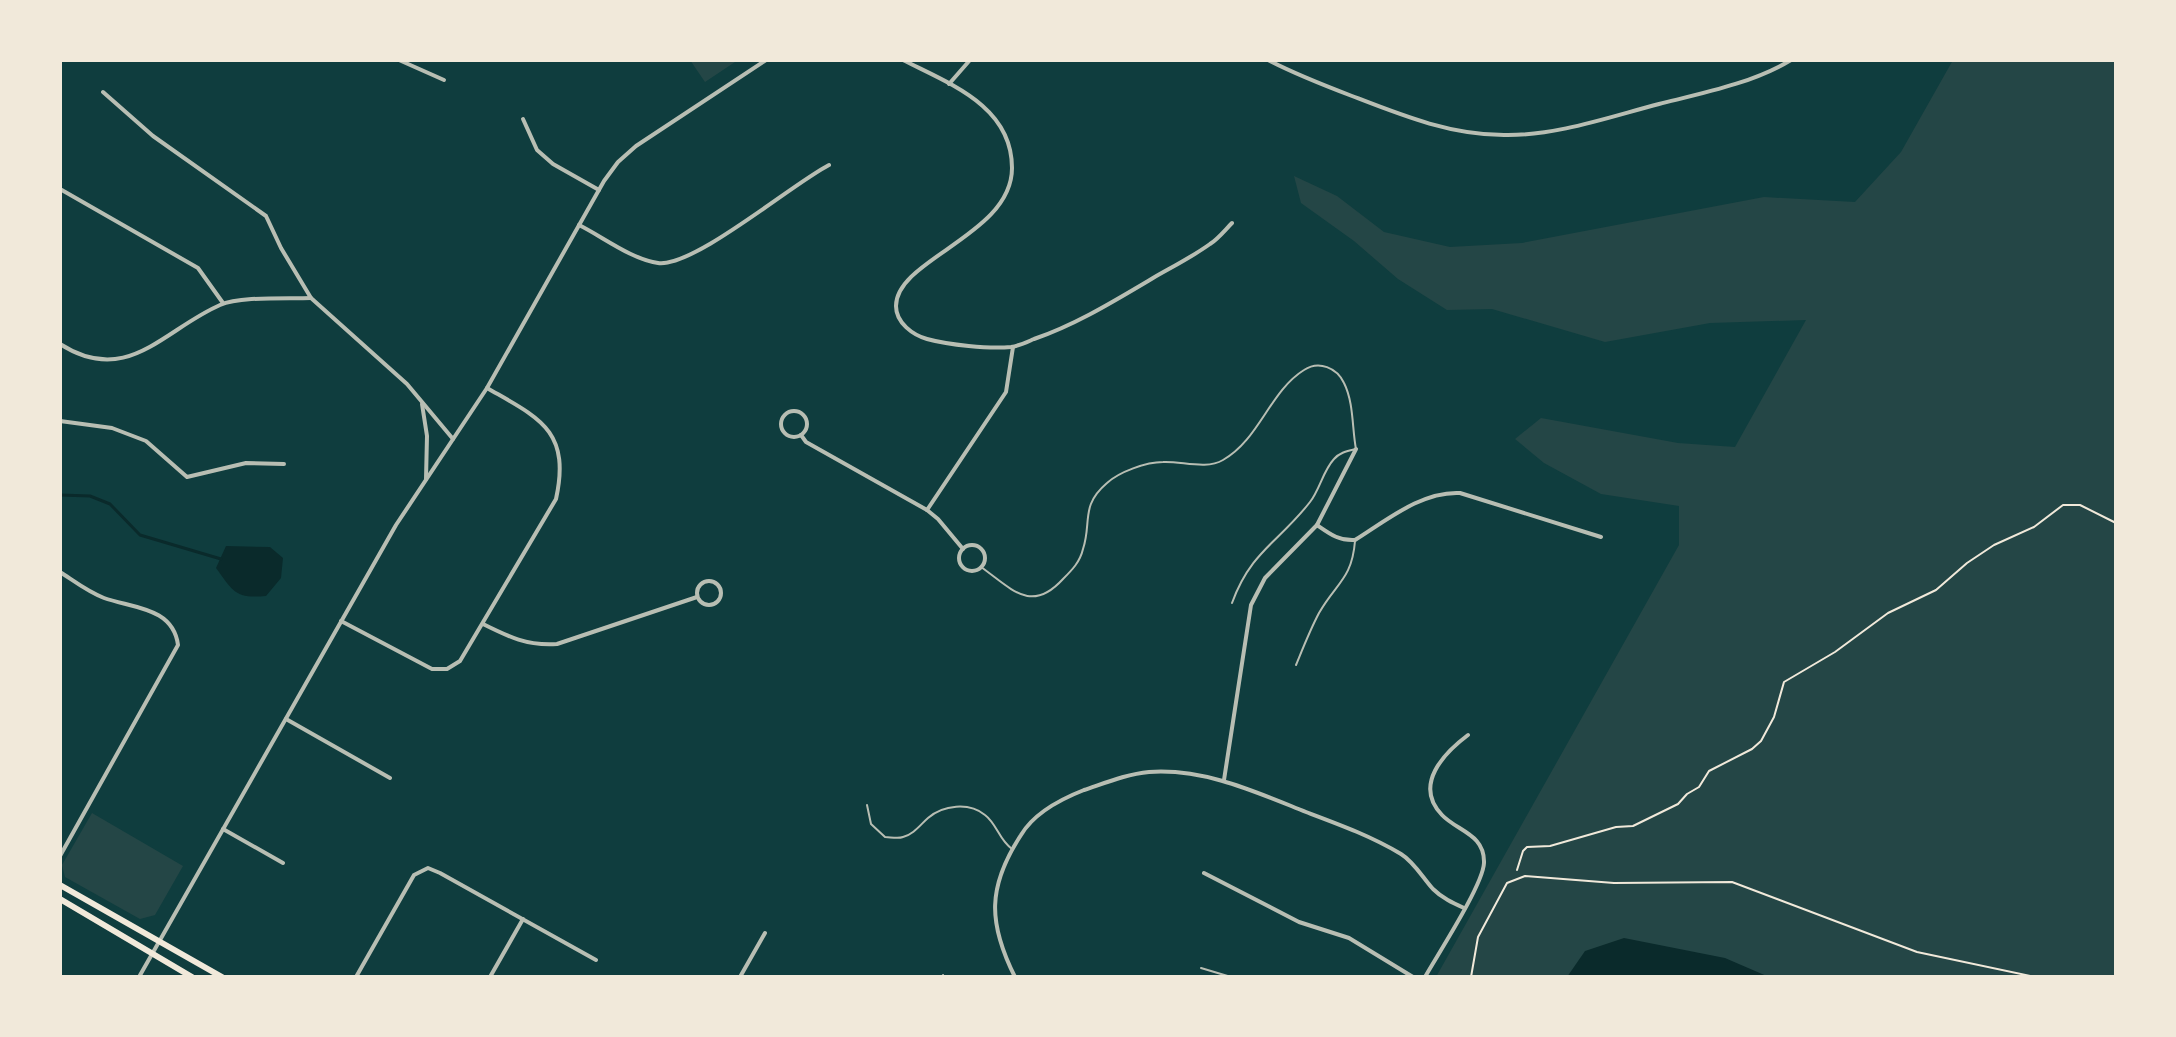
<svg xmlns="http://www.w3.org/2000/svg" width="2176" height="1037" font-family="Quicksand,sans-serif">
  <rect width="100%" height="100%" fill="#0f3d3e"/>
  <g fill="#244646">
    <path d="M690 60H738L705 82Z"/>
    <path d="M1953 60H2116V977H1436L1679 545V506L1601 494 1544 463 1515 439 1541 418 1678 443 1735 447 1806 320 1710 323 1605 342 1492 309 1447 310 1398 279 1354 241 1301 203 1294 176 1337 196 1384 232 1450 247 1522 243 1764 197 1855 202 1901 152Z"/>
    <path d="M92 813 183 866 155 915 140 919 65 877 62 865Z"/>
  </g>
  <g fill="#0a2a2b">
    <path d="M226 546 270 547 283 558 281 578 266 596C235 599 233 591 216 568Z"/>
    <path d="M1624 938 1725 958 1769 977H1567L1585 951Z"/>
  </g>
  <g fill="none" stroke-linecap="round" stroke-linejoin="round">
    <path stroke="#0a2a2b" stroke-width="3" d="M60 495 90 496 110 504 140 535 221 559"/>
    <g stroke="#f1e9da" stroke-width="2">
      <path d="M1517 870 1523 851 1527 847 1550 846 1616 827 1633 826 1678 804 1687 794 1699 787 1709 771 1752 749 1761 741 1774 717 1784 682 1835 652 1888 613 1936 590 1967 563 1994 545 2034 527 2063 505H2080L2116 523"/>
      <path d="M1471 977 1478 937 1507 883 1525 876 1614 883 1732 882 1917 952 2035 977"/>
    </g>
    <g stroke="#b8beb3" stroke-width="2">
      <path d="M981 567C1012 589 1031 614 1063 579 1072 570 1080 562 1083 549 1092 522 1080 506 1107 483 1119 472 1146 462 1163 462 1182 461 1206 470 1223 460 1259 440 1270 391 1304 370 1319 360 1337 368 1344 383 1354 403 1352 429 1356 449 1348 451 1340 452 1334 459 1323 471 1320 489 1310 502 1279 542 1251 551 1232 603"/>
      <path d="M1296 665C1303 648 1310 630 1319 613 1336 583 1352 579 1355 541"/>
      <path d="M867 805 871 824 885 837C890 837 898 839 903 837 914 834 920 825 928 818 943 805 969 802 985 815 997 824 999 840 1012 849"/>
      <path d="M1201 968 1231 977"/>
      <path d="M942 977 943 975"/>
    </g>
    <g stroke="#b8beb3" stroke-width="4">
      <path d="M399 60 444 80"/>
      <path d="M903 60C950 84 1012 106 1012 168 1012 235 896 259 896 306 896 323 913 335 927 339 949 345 988 349 1011 347 1019 346 1027 342 1034 339 1077 324 1114 301 1153 278 1172 267 1192 257 1210 244 1218 239 1225 230 1232 223"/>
      <path d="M1268 60C1295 74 1323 85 1352 96 1401 115 1450 135 1504 135 1556 136 1609 117 1659 104 1703 93 1753 83 1791 60"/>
      <path d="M949 84 970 60"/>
      <path d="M103 92 153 136 266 216 281 248 311 298 407 384 453 439"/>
      <path d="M523 119 537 150 553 164 599 190"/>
      <path d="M60 189 198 268 223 303"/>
      <path d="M579 225C603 237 631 259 658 263 693 268 792 184 829 165"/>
      <path d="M60 344C127 387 163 330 220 305 240 296 288 299 311 298"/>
      <path d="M422 404 427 436 426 479"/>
      <circle cx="794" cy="424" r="13"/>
      <path d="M60 421 112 428 146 441 187 477 246 463 284 464"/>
      <path d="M801 435 806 442 927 510 938 519 963 549"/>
      <path d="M927 510 1006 392 1013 347"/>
      <path d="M1317 525C1330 534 1339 541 1355 540 1387 520 1422 491 1460 493L1601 537"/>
      <circle cx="972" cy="558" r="13"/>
      <path d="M60 572C74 581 88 592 104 598 132 608 173 607 178 645L60 856"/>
      <circle cx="709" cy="593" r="12"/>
      <path d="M341 621 432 669H447L460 661 556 499C571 430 539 418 487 388"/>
      <path d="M483 624C509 637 527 646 557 644L697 597"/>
      <path d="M286 719 390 778"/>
      <path d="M1224 780 1251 605 1265 578 1317 525 1356 449"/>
      <path d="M223 829 283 863"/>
      <path d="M1204 873 1299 922 1349 938 1413 977"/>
      <path d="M139 977 396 525 487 388 604 181 618 162 636 146 766 60"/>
      <path d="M356 977 414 875 428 868 440 873 596 960"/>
      <path d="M490 977 523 919"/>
      <path d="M740 977 765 933"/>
      <path d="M1015 977C988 923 987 887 1021 835 1034 813 1061 799 1084 790 1105 783 1127 774 1149 772 1204 768 1256 792 1306 812 1338 824 1371 836 1401 854 1414 862 1423 878 1433 889 1442 898 1453 903 1464 908"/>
      <path d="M1425 977C1438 954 1483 885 1484 863 1485 834 1457 831 1442 815 1413 785 1444 753 1468 735"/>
    </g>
    <g stroke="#f1e9da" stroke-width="6">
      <path d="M60 885 222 977"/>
      <path d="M60 899 192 977"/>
    </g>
  </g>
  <rect width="2176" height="1037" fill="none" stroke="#f1e9da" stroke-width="124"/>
</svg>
